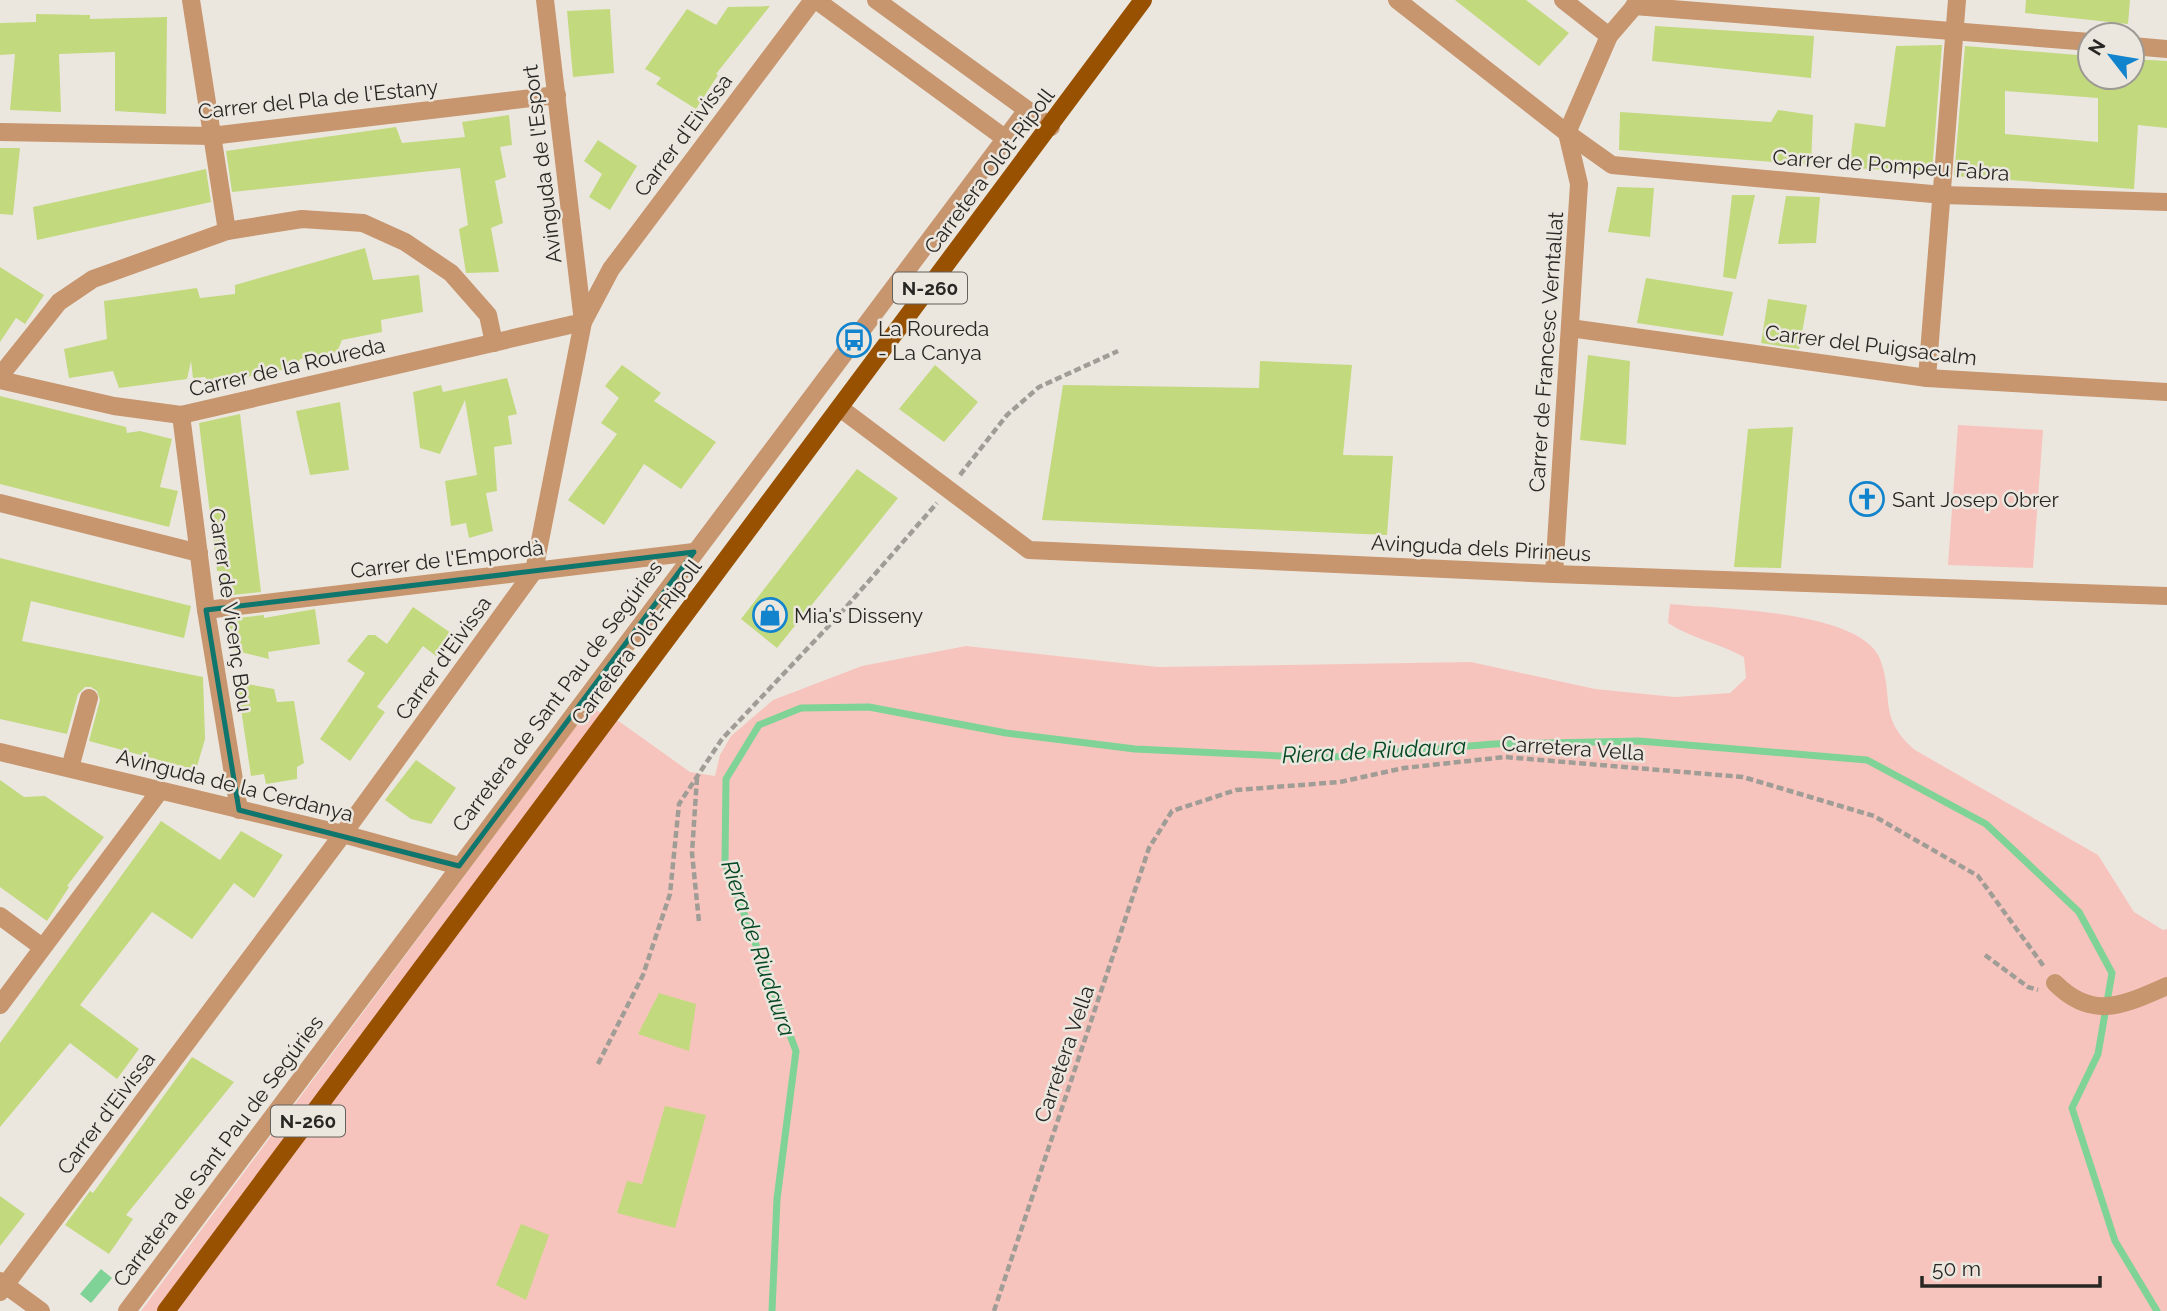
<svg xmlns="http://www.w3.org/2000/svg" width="2167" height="1311" font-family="Raleway,sans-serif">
  <rect width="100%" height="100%" fill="#ebe7df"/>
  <g fill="#f7c4bd">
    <path d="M1958 425 2043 430 2033 568 1948 565Z"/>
    <path d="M1670 604C1718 609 1861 610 1880 659 1895 699 1877 717 1915 750L2098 855 2134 912 2163 930 2167 929V1311H141L590 707 620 722 690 772 715 776 720 755 731 736 773 700 862 666 966 646 1158 667 1471 662 1595 689 1675 697 1730 693 1746 678 1744 657C1719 643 1692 639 1668 623Z"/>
  </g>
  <path fill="#7fd396" d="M101 1269 112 1278 91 1303 80 1294Z"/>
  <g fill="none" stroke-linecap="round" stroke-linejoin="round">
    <path stroke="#7fd396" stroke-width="7" d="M772 1311 777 1199 796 1051 725 863 726 779 759 725 801 708 869 707 1006 733 1135 749 1322 758 1494 744 1639 741 1867 760 1986 824 2079 912 2112 973 2098 1054 2072 1108 2115 1241 2157 1311"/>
  </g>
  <g fill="#c2d97e" fill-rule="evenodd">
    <path d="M1455 0H1526L1569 33 1539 66Z"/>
    <path d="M2026 0H2130L2128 24 2025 13Z"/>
    <path d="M770 6 716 74 718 75 696 109 656 84 661 78 645 69 687 9 716 25 728 7Z"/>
    <path d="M610 9 614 73 573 77 567 11Z"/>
    <path d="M36 14 90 15V19L167 17 166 114 115 111V52L59 54 61 112 10 110 15 54 0 55V23L36 22Z"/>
    <path d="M1655 26 1814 36 1811 78 1652 61Z"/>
    <path d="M1942 45 1932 172 1849 168 1855 123 1885 127 1896 46Z"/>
    <path d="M1965 46 2090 56V77H2132V59L2167 61V128L2138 125 2134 189 1954 176ZM2005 91 2098 98V142L2005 134Z"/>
    <path d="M1778 110 1813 115 1811 165 1619 150 1620 112 1771 122Z"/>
    <path d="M509 115 512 145 500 147 506 177 495 181 503 223 491 228 499 272 466 273 459 229 468 225 460 168 232 192 226 151 396 127 402 143 465 137 462 122Z"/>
    <path d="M598 140 637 166 610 210 589 197 602 174 584 161Z"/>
    <path d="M0 148H20L13 215 0 214Z"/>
    <path d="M206 169 211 202 37 240 33 207Z"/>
    <path d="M1617 187 1654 188 1650 237 1608 232Z"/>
    <path d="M1732 195H1755L1736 279 1723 277Z"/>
    <path d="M1786 196 1820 197 1816 243 1778 244Z"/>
    <path d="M365 248 373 280 419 275 423 312 381 320 382 332 342 340 337 352 300 359 297 367 211 384 205 377 193 378 191 361 187 379 119 388 113 371 69 378 64 349 107 339 104 301 197 288 200 298 235 294V285Z"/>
    <path d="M0 267 44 295 25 324 16 318 0 342Z"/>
    <path d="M1646 278 1733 292 1723 336 1637 323Z"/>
    <path d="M1768 299 1807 305 1799 349 1761 343Z"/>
    <path d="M1588 355 1630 361 1626 445 1580 440Z"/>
    <path d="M1260 361 1352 365 1343 455 1393 456 1387 535 1042 520 1063 385 1259 388Z"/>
    <path d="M622 365 661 393 654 401 716 442 681 489 644 464 604 525 568 500 617 434 601 423 619 398 605 386Z"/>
    <path d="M935 365 978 402 944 442 899 409Z"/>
    <path d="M507 378 517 414 508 416 512 444 494 447 497 491 486 493 493 531 469 538 466 523 451 526 445 481 477 475 465 400 440 454 420 448 413 392 441 385 443 392Z"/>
    <path d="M0 396 126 427 127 433 140 431 172 439 160 487 178 491 169 527 0 484Z"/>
    <path d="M340 402 349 470 310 475 296 411Z"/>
    <path d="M240 414 261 592 224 596 221 571H217L199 423Z"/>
    <path d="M1793 427 1781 568 1734 567 1748 429Z"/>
    <path d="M857 469 898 498 777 648 741 619Z"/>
    <path d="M0 558 191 606 184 638 31 601 22 641 203 677 205 739 196 770 89 741 100 700 97 691 91 687H85L78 694 67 734 0 719Z"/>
    <path d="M413 607 451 633 436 656 423 646 377 707 385 712 350 761 320 739 365 673 347 661 368 635H375L387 644Z"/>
    <path d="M315 609 320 644 268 652 269 659 232 650 228 619 264 615V618Z"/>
    <path d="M237 682 274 689 277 702 294 701 304 763 297 767V779L266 784 264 774 251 776Z"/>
    <path d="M416 760 456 788 431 824 411 819 385 800Z"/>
    <path d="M0 780 24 797 45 796 104 837 67 886 69 887 47 921 0 887Z"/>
    <path d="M161 821 220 860 241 831 283 855 254 898 234 883 192 939 152 912 80 1005 139 1049 117 1079 70 1043 0 1127V1043Z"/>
    <path d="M659 993 696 1004 689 1051 638 1034Z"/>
    <path d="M192 1057 234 1082 126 1215 133 1219 109 1254 65 1225 90 1191 93 1193Z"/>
    <path d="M665 1106 706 1115 675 1228 617 1213 627 1181 642 1184Z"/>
    <path d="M0 1196 25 1214 0 1246Z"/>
    <path d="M521 1224 549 1235 526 1300 496 1285Z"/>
  </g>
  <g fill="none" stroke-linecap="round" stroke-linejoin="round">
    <g stroke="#a09d97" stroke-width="4.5" stroke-dasharray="7 3.5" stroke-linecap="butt">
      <path d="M960 475 1007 415 1039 387 1118 351"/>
      <path d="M697 778 692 853 699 922"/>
      <path d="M1985 955 2028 987 2038 990"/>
      <path d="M598 1064 643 975 670 894 679 804 722 739 840 614 937 503"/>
      <path d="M994 1311 1149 848 1172 811 1236 790 1340 782 1404 768 1505 757 1743 777 1874 816 1978 876 2045 968"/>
    </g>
    <g stroke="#c7956e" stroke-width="18">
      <path d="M191 0 227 231"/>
      <path d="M816 0 1006 139"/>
      <path d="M876 0 1051 127"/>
      <path d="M1397 0 1567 133 1612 165 1943 195 2167 202"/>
      <path d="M1563 0 1609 36"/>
      <path d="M1634 6 2090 42"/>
      <path d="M2132 46 2167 49"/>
      <path d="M0 132 211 136 557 95"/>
      <path d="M1570 328 1927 378 2167 392"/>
      <path d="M0 376 59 302 93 279 227 231 302 219 363 223 405 242 451 273 488 315 494 343"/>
      <path d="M1927 378 1957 0"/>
      <path d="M0 380 114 406 181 415 583 322 545 0"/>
      <path d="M840 408 1029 550 1554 574 2167 596"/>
      <path d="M181 415 206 610 239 810"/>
      <path d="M0 503 199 553"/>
      <path d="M1554 574 1579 184 1567 133 1609 36 1640 0"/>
      <path d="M206 610 694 552"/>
      <path d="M0 752 343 834 459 866"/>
      <path d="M70 768 89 698"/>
      <path d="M0 916 42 947"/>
      <path d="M2055 983C2093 1021 2123 1005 2167 986"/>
      <path d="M0 1005 159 792"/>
      <path d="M0 1281 41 1311"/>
      <path d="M0 1292 343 834 534 571 583 322 611 269 813 0"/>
      <path d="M127 1311 1026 111"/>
    </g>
    <path stroke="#985100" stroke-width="18" d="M166 1311 1143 0"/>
  </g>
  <path fill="none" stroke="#0f766e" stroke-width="5" stroke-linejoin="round" d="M694 552 459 866 239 810 206 610Z"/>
  <defs>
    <g id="bus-ring" transform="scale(1.75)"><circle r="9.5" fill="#ebe7df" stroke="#1184cd" stroke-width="1.5"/><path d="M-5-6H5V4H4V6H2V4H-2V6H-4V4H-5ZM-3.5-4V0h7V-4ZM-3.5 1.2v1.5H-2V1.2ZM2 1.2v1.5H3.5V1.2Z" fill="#1184cd"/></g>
    <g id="church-ring" transform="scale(1.75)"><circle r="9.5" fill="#ebe7df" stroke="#1184cd" stroke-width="1.5"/><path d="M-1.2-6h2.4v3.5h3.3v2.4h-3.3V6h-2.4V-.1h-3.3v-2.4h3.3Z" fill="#1184cd"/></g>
    <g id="shop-ring" transform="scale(1.75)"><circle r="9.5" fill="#ebe7df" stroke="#1184cd" stroke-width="1.5"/><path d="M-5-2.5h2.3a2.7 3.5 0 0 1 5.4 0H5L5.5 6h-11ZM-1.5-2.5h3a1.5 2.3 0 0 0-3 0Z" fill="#1184cd"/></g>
  </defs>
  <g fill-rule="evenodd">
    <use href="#bus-ring" x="854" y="340"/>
    <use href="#church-ring" x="1867" y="499"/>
    <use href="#shop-ring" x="770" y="615"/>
  </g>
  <g text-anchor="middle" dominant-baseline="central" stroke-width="5" stroke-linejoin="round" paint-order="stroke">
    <g fill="#ebe7df" stroke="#63615c" stroke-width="2">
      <rect x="893" y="272.5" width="74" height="31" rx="5"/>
      <rect x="271" y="1105.5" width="74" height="31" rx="5"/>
    </g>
    <g font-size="19" font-weight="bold" fill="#292724">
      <text x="930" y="288">N-260</text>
      <text x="308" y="1121">N-260</text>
    </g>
    <g font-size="21" fill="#292724" stroke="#ebe7df">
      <text transform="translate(318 99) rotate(-6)">Carrer del Pla de l'Estany</text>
      <text transform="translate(683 135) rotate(-53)">Carrer d'Eivissa</text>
      <text transform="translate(542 164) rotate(-97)">Avinguda de l'Esport</text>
      <text transform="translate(1891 165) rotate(4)">Carrer de Pompeu Fabra</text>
      <text transform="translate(989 171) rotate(-53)">Carretera Olot-Ripoll</text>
      <text transform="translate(1871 345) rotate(7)">Carrer del Puigsacalm</text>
      <text transform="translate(1546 352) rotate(-86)">Carrer de Francesc Verntallat</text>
      <text transform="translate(287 367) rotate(-13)">Carrer de la Roureda</text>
      <text transform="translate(1481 548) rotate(3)">Avinguda dels Pirineus</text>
      <text transform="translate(447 559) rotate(-7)">Carrer de l'Empordà</text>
      <text transform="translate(231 610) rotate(82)">Carrer de Vicenç Bou</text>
      <text transform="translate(636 642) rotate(-53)">Carretera Olot-Ripoll</text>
      <text transform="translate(443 658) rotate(-54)">Carrer d'Eivissa</text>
      <text transform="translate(557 696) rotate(-53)">Carretera de Sant Pau de Segúries</text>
      <text transform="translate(1573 748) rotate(4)">Carretera Vella</text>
      <text transform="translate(235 785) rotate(14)">Avinguda de la Cerdanya</text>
      <text transform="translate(1064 1054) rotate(-71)">Carretera Vella</text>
      <text transform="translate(106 1113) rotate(-53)">Carrer d'Eivissa</text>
      <text transform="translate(218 1151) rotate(-53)">Carretera de Sant Pau de Segúries</text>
    </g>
    <g font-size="21" fill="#292724" stroke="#ebe7df" text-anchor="start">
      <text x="878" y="328">La Roureda<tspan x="878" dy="24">- La Canya</tspan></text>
      <text x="1892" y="499">Sant Josep Obrer</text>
      <text x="794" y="615">Mia's Disseny</text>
    </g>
    <g font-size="23" font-style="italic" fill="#044721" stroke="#ebe7df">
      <text transform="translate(1374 750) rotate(-3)">Riera de Riudaura</text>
      <text transform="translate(759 948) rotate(71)">Riera de Riudaura</text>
    </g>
  </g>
  <g transform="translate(2111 56) rotate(301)"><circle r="33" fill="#ebe7df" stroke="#9d9a94" stroke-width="2"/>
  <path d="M0-5L12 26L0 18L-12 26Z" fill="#1184cd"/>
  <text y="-10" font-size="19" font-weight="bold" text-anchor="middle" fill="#292724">N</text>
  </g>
  <path d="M1922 1276v10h178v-10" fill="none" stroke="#292724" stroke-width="3.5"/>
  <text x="1932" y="1276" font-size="21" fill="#292724" stroke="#ebe7df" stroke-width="5" paint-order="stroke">50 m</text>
</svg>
